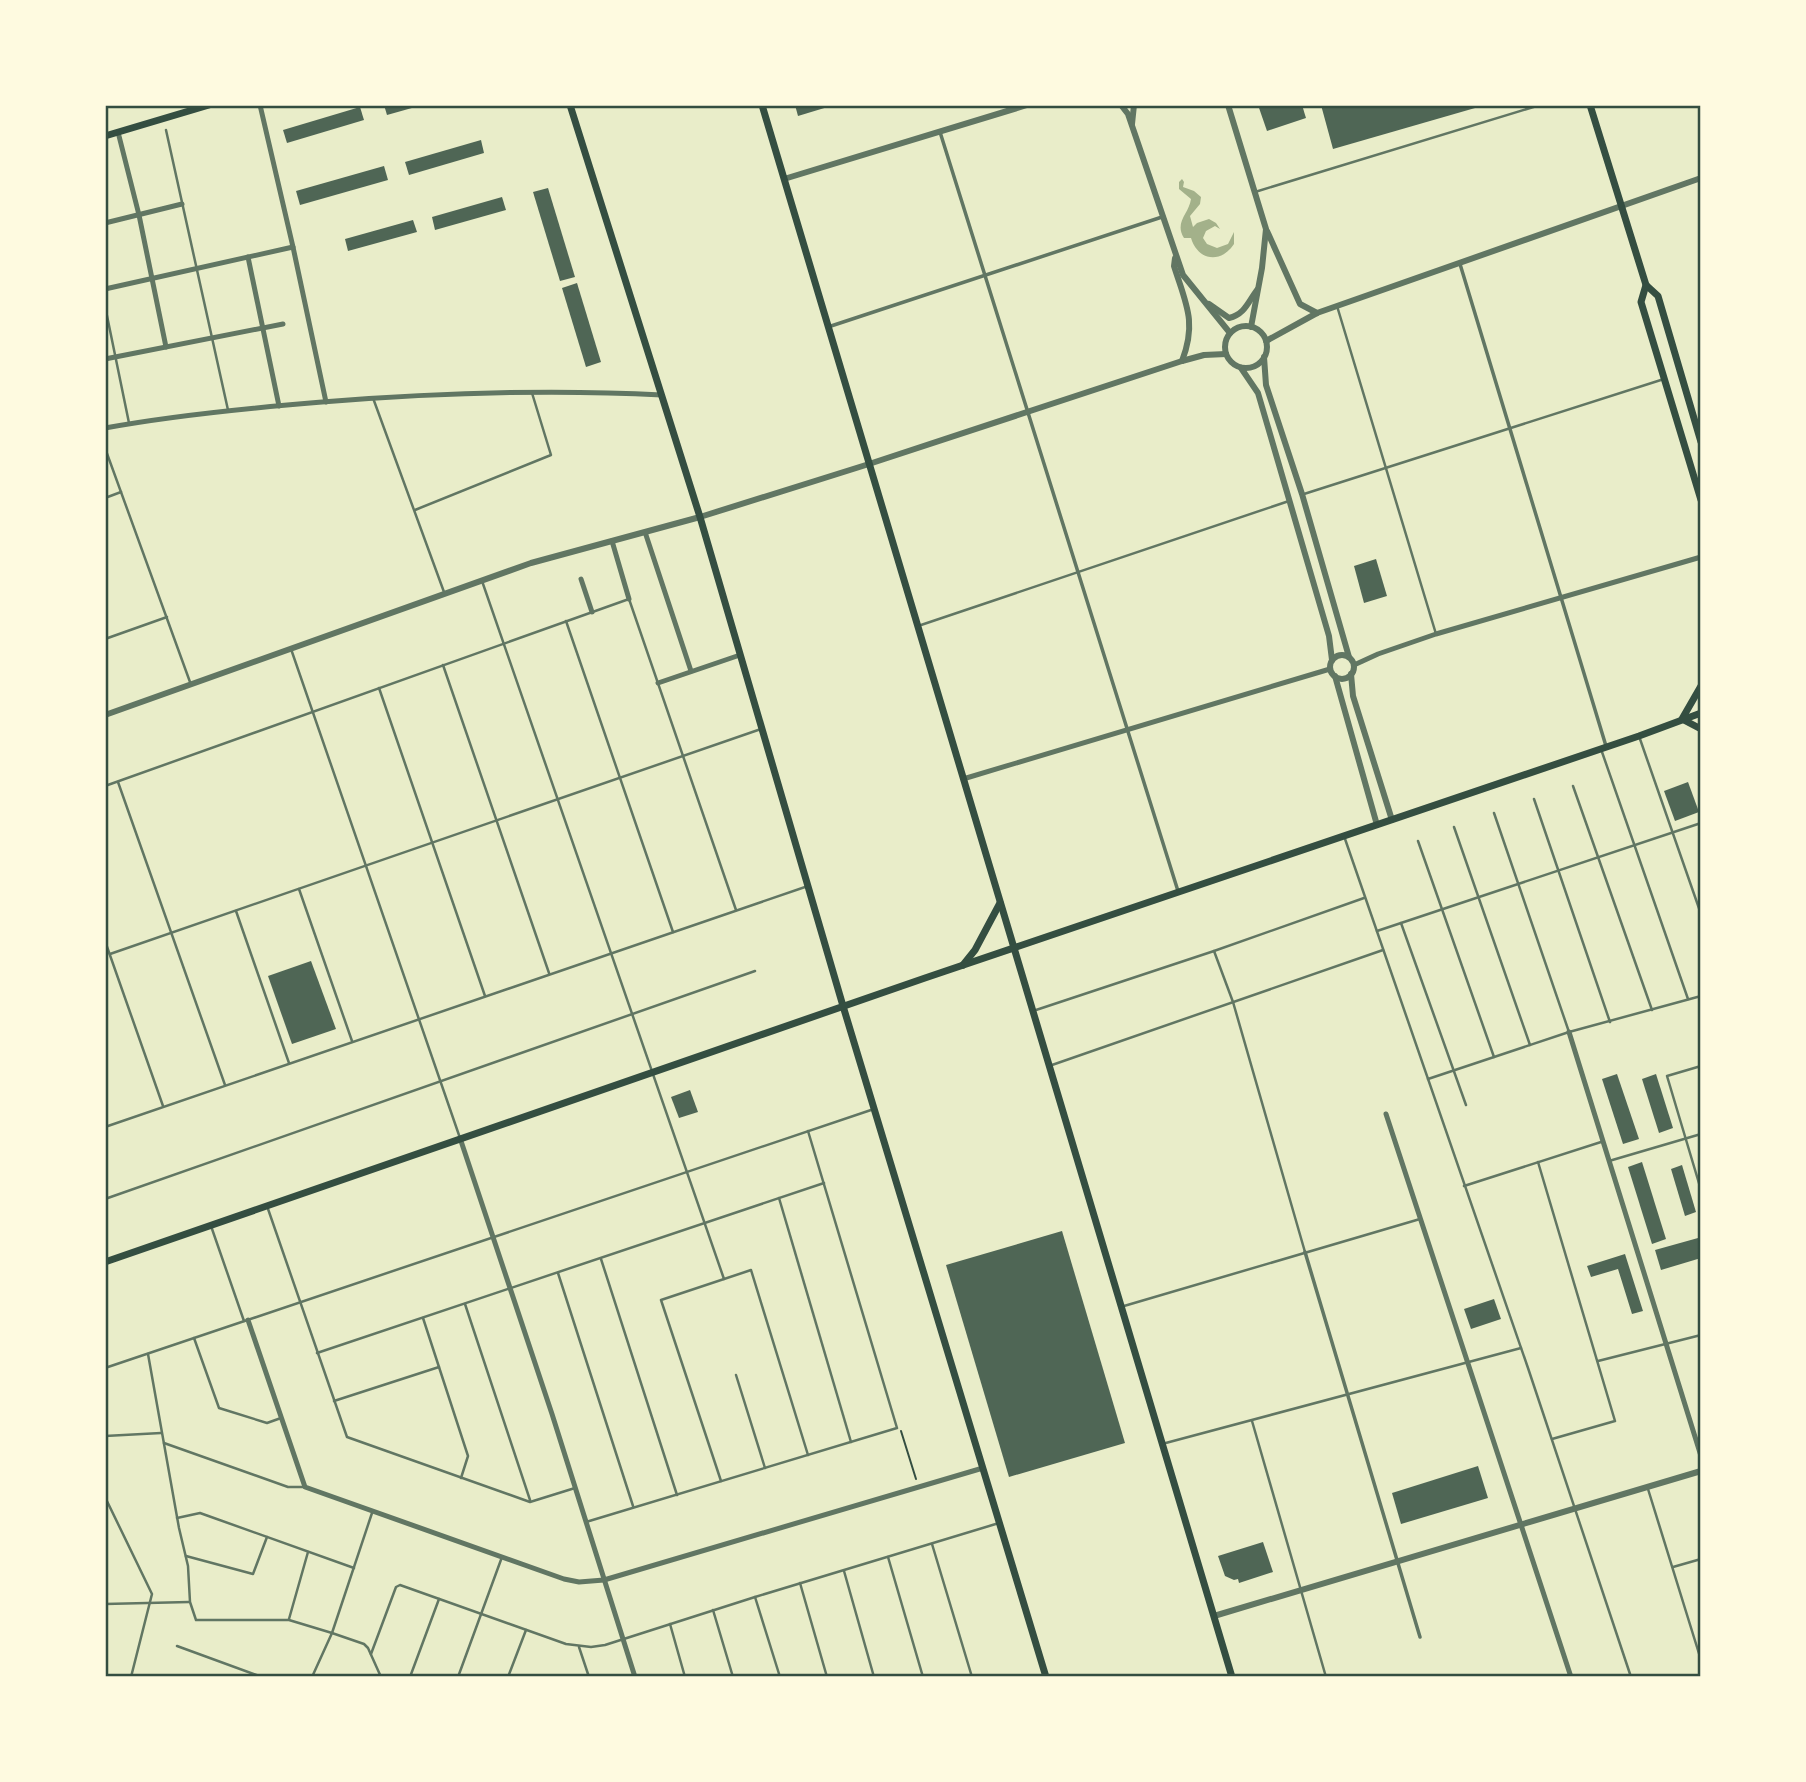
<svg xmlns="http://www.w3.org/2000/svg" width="1806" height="1782" font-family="Arial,sans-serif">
  <rect width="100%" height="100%" fill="#e9edc9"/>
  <path fill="#a3b18a" d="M1182 179 1184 182 1183 187 1194 191 1201 197 1200 204 1190 216 1193 227 1197 223 1209 219 1216 223 1220 229 1215 226 1206 231 1203 238 1207 244 1217 248 1228 244 1234 232V244C1221 264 1198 261 1191 238H1184C1174 222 1189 214 1191 199L1179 189V182Z"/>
  <g fill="#4f6655">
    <path d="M384 105H419V106L387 115Z"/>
    <path d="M795 105H831V106L798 116Z"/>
    <path d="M1258 105H1302L1306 118 1267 131Z"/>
    <path d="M1321 105H1482V106L1333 149Z"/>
    <path d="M360 107 364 120 287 143 283 130Z"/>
    <path d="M481 140 484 153 409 175 405 162Z"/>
    <path d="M384 166 388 180 300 205 296 191Z"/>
    <path d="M548 188 575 277 560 281 533 192Z"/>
    <path d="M502 197 506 210 435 230 432 217Z"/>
    <path d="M413 220 417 232 348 251 345 239Z"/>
    <path d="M577 283 601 362 586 367 562 288Z"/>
    <path d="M1376 559 1387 596 1364 603 1354 566Z"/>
    <path d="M1688 782 1699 812 1675 821 1664 791Z"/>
    <path d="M311 961 336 1029 292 1044 268 976Z"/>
    <path d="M1617 1074 1639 1139 1623 1144 1602 1079Z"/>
    <path d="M1656 1074 1673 1128 1659 1133 1642 1079Z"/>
    <path d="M690 1090 698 1112 679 1118 671 1097Z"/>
    <path d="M1642 1162 1666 1239 1652 1244 1628 1167Z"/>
    <path d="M1682 1165 1696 1212 1685 1216 1671 1169Z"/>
    <path d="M1062 1231 1125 1443 1009 1477 946 1265Z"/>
    <path d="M1698 1238 1701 1258 1661 1270 1655 1250Z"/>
    <path d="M1625 1254 1643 1311 1632 1314 1618 1269 1591 1277 1587 1266Z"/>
    <path d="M1494 1299 1501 1319 1471 1329 1464 1309Z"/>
    <path d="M1478 1466 1488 1498 1401 1524 1392 1493Z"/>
    <path d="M1263 1542 1273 1572 1239 1583 1238 1579 1234 1580 1225 1576 1218 1556Z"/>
  </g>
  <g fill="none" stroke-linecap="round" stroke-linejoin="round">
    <path stroke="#344e41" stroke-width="2" d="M901 1431 916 1479"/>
    <g stroke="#617663" stroke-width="2.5">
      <path d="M166 130 228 410"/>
      <path d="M1255 192 1540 105"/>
      <path d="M105 306 129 423"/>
      <path d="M1337 306 1436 634"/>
      <path d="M373 398 444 592"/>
      <path d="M105 448 190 682"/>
      <path d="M1304 494 1664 379"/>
      <path d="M105 498 121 492"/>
      <path d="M415 510 551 455 532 393"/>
      <path d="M482 581 724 1279"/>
      <path d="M566 621 673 932"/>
      <path d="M921 625 1289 501"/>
      <path d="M105 639 167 617"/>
      <path d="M291 649 460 1138"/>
      <path d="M443 665 549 973"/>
      <path d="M379 688 485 996"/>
      <path d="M1640 739 1701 914"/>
      <path d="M1602 752 1688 999"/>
      <path d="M118 782 225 1085"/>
      <path d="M105 786 629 599 736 910"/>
      <path d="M1573 786 1652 1010"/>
      <path d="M1534 799 1610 1022"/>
      <path d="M1494 813 1569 1032"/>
      <path d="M1454 827 1530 1045"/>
      <path d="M1344 836 1528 1368 1631 1677"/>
      <path d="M1418 841 1494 1057"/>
      <path d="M299 889 352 1041"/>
      <path d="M236 911 289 1063"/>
      <path d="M1401 923 1466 1105"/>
      <path d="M1377 931 1701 823"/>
      <path d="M105 941 163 1106"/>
      <path d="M1214 951 1233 1002 1305 1252"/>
      <path d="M110 954 761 729"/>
      <path d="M1036 1010 1214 951 1364 898"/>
      <path d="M1052 1065 1383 950"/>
      <path d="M1701 1066 1667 1076 1701 1190"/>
      <path d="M1428 1079 1569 1032 1701 996"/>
      <path d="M105 1127 808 886"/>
      <path d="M1609 1161 1701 1134"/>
      <path d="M1538 1162 1615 1421 1552 1439"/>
      <path d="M1464 1186 1601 1142"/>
      <path d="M779 1198 851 1442"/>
      <path d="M105 1199 755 971"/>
      <path d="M267 1206 347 1437 530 1502 575 1488"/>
      <path d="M211 1226 244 1321"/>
      <path d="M601 1259 677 1495"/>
      <path d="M558 1273 633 1506"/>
      <path d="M465 1304 530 1500"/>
      <path d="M1124 1306 1420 1219"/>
      <path d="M423 1318 468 1456 461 1478"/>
      <path d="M194 1338 219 1408 267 1423 281 1418"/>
      <path d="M317 1353 824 1183"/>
      <path d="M148 1354 179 1528 188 1566 190 1602 196 1620H289L332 1633 364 1644 368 1648 381 1677"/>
      <path d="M1598 1361 1701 1335"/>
      <path d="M105 1368 871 1110"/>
      <path d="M736 1375 765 1468"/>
      <path d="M334 1401 439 1367"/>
      <path d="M1252 1421 1326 1677"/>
      <path d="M105 1436 161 1433"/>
      <path d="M164 1443 288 1487H304"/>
      <path d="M1162 1444 1521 1348"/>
      <path d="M721 1481 661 1300 751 1270 808 1455"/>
      <path d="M1648 1489 1701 1660"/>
      <path d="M105 1497 152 1594 131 1677"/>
      <path d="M177 1518 200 1513 354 1568"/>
      <path d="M586 1522 897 1428 808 1131"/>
      <path d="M932 1544 972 1677"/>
      <path d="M186 1556 253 1574 267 1537"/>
      <path d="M888 1557 923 1677"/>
      <path d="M1673 1567 1701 1559"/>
      <path d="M844 1571 874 1677"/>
      <path d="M800 1583 827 1677"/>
      <path d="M755 1597 780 1677"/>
      <path d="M105 1604 189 1602"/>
      <path d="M713 1610 733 1677"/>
      <path d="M289 1619 308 1552"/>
      <path d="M670 1624 685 1677"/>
      <path d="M177 1646 262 1677"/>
      <path d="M579 1647 589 1677"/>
      <path d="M371 1654 396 1587 400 1585 566 1644 591 1647 605 1645 755 1597 999 1523"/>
      <path d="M312 1677 332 1633 372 1513"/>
      <path d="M410 1677 439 1599"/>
      <path d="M458 1677 502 1557"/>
      <path d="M508 1677 526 1630"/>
    </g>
    <g stroke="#617663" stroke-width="3.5">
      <path d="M940 132 1178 891"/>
      <path d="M1460 264 1606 746"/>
      <path d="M828 327 1162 217"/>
      <path d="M1305 1252 1420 1637"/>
    </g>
    <g stroke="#617663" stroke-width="5">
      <path d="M260 105 293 247 326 402"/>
      <path d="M118 132 139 215 166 347"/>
      <path d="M105 223 182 204"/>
      <path d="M248 257 279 406"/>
      <path d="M105 289 293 247"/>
      <path d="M105 359 283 324"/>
      <path d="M105 428C176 415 249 408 322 402 434 393 549 389 662 395"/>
      <path d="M645 532 691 671"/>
      <path d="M612 541 629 599"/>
      <path d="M581 579 592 612"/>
      <path d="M1354 665 1378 654 1436 634 1701 557"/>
      <path d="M658 683 740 655"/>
      <path d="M963 779 1330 669"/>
      <path d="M1569 1032 1701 1456"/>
      <path d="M1386 1114 1571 1677"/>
      <path d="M460 1138 552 1414 635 1677"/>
      <path d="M248 1320 305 1487 564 1579 579 1582 604 1580 983 1468"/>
    </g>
    <g stroke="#617663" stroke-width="6">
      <path d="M1121 105 1128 114 1183 275 1230 333"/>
      <path d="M1228 105 1266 229 1262 268 1251 327"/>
      <path d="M1132 124 1134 105"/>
      <path d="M784 179 1027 105"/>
      <path d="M1267 231 1300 304 1317 313"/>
      <path d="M1175 258 1174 266C1186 304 1197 322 1182 361"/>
      <path d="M1209 304 1229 318C1245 314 1248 302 1257 290"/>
      <circle cx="1246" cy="347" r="21"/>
      <path d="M1266 341 1317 313 1701 178"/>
      <path d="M1264 357 1266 385 1302 494 1349 657"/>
      <path d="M1241 368 1258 393 1329 636 1332 660"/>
      <circle cx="1342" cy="667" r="12"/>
      <path d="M1351 674 1353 696 1392 820"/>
      <path d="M1335 676 1377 825"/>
      <path d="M105 715 531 563 700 517 869 464 1182 361 1204 355 1226 354"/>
      <path d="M1214 1616 1701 1471"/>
    </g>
    <g stroke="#344e41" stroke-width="7">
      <path d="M570 105 700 517 843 1006 1046 1677"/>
      <path d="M762 105 1232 1677"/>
      <path d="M1590 105 1646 285 1658 296 1701 442"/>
      <path d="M105 136 209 105"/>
      <path d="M1646 285 1641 302 1701 500"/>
      <path d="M1701 686 1682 719 1701 729"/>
      <path d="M963 965 975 950 1000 903"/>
      <path d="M105 1262 925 978 1639 736 1701 713"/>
    </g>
  </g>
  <rect width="1806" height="1782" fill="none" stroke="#fefae0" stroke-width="214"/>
  <rect x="107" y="107" width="1592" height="1568" fill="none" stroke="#344e41" stroke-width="2.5"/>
</svg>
